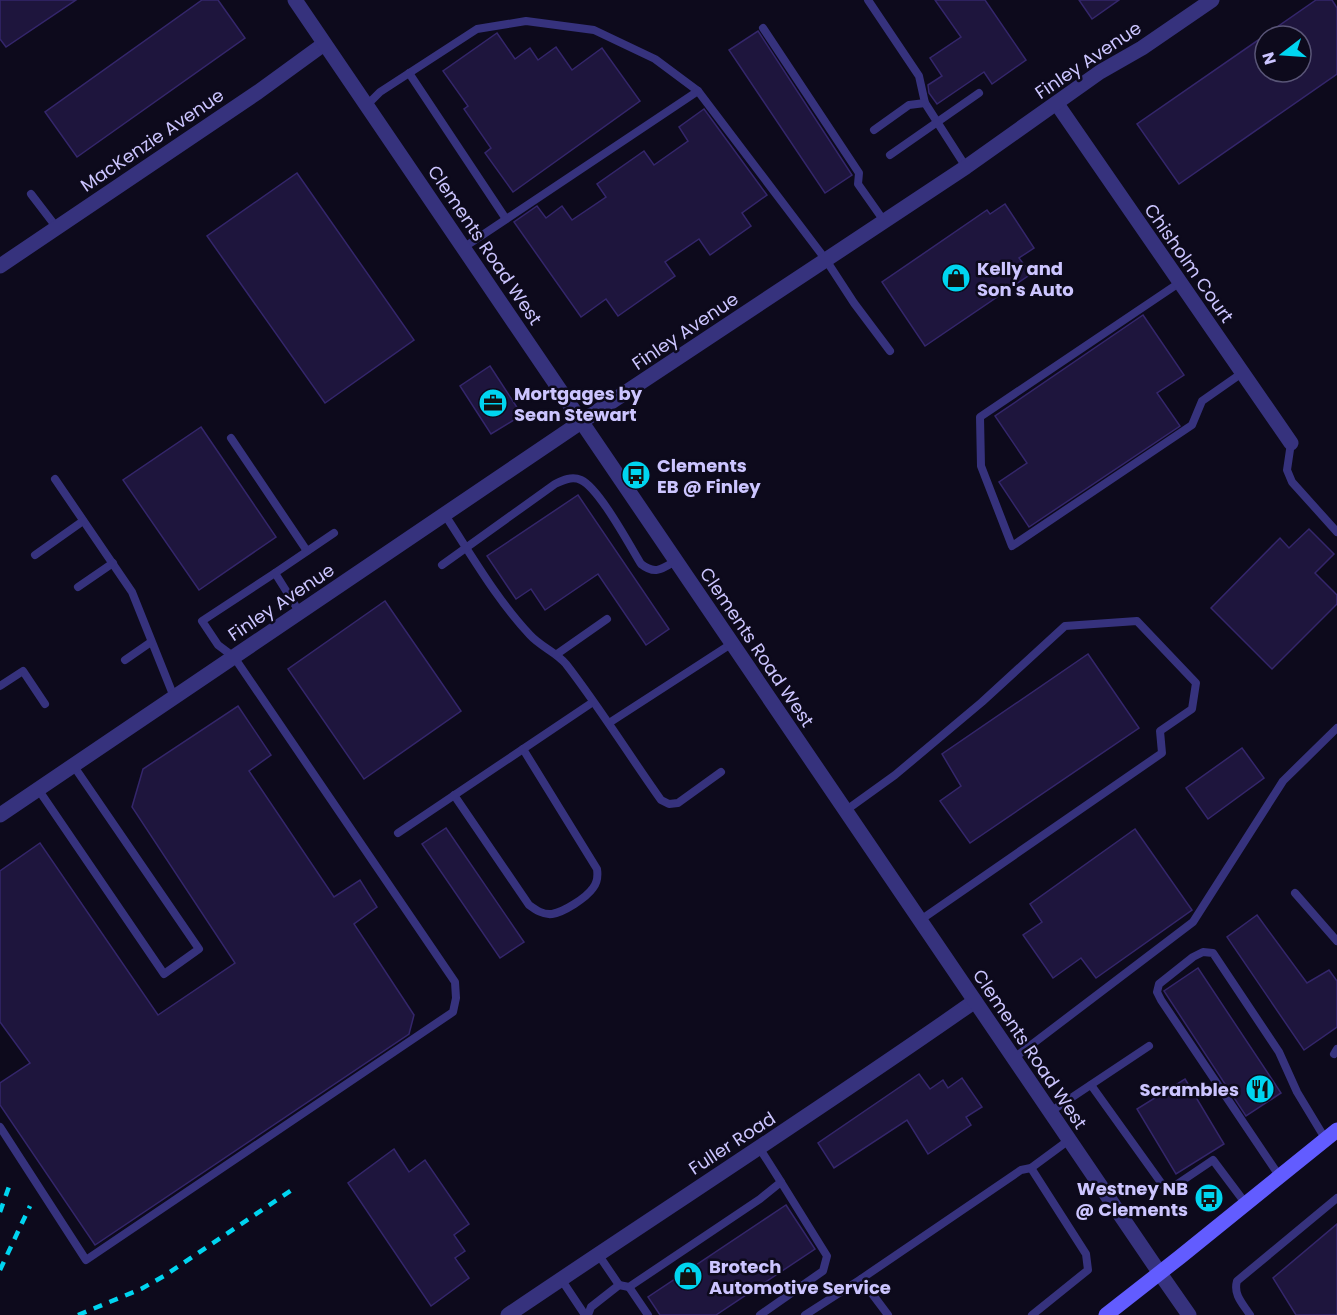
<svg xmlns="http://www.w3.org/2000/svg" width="1337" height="1315" font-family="Poppins,sans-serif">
  <rect width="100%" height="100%" fill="#0d0a1c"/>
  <g fill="#1e153d" stroke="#34266b" stroke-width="1.5" fill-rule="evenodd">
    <path d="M0 0H76L6 47 0 39Z"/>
    <path d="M202 0H218L245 38 77 157 45 112Z"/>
    <path d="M935 0H985L1026 60 992 84 984 72 937 104 929 93 928 85 942 76 930 58 961 37Z"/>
    <path d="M1079 0H1119L1092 19Z"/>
    <path d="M1316 0H1332L1337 8V74L1179 184 1137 124ZM1265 36H1301V72H1265Z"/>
    <path d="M758 31 852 175 825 193 729 50Z"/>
    <path d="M497 33 515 59 530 48 538 60 556 47 572 70 602 48 640 101 513 192 485 153 491 148 464 109 468 106 443 71Z"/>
    <path d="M704 109 767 195 742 213 751 226 710 255 699 239 665 262 675 276 618 316 606 299 581 317 514 222 537 206 546 218 562 206 572 220 606 197 597 184 644 151 654 165 688 141 679 127Z"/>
    <path d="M297 173 414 340 325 403 207 236Z"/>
    <path d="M1005 204 1034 248 1019 258 1031 274 925 346 882 282 987 210 990 214Z"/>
    <path d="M1143 315 1184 375 1157 393 1180 426 1029 527 999 482 1027 463 995 416Z"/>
    <path d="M490 366 522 415 491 434 460 386Z"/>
    <path d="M201 427 276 537 199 590 123 480Z"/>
    <path d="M578 495 669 629 646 645 598 574 545 610 531 589 516 599 487 556Z"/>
    <path d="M1309 529 1334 554 1315 573 1337 595V604L1272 669 1211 608 1280 538 1289 548Z"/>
    <path d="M385 601 461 711 364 779 288 669Z"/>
    <path d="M1088 654 1139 728 970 843 940 801 961 786 942 754Z"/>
    <path d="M238 706 271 755 249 771 334 897 360 880 377 907 354 924 414 1015 409 1034 95 1245 0 1105V1083L30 1063 0 1022V871L40 843 158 1015 235 963 132 807 143 769Z"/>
    <path d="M1242 748 1264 778 1208 819 1186 788Z"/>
    <path d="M446 828 524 942 500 958 422 844Z"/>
    <path d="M1135 829 1192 910 1096 978 1081 958 1053 978 1023 935 1042 922 1030 904Z"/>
    <path d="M1257 915 1307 983 1329 970 1337 981V1027L1304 1050 1227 937Z"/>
    <path d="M1198 968 1281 1093 1246 1116 1164 991Z"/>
    <path d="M919 1074 930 1089 943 1080 948 1088 962 1078 982 1107 966 1117 971 1125 928 1154 907 1120 834 1168 818 1143Z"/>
    <path d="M1185 1079 1224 1144 1176 1174 1137 1109Z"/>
    <path d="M394 1149 409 1172 425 1160 469 1224 454 1235 465 1251 455 1258 469 1278 431 1306 348 1183Z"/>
    <path d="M786 1205 815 1249 716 1315H660L648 1297Z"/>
    <path d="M1337 1224V1315H1296L1273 1278Z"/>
  </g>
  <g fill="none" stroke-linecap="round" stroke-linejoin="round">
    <g stroke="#36327d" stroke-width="8">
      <path d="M868 0 919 76 925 103 966 167"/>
      <path d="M763 28 859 173 858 184 884 221"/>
      <path d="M409 73 506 219"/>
      <path d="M367 105 380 92 477 29 526 21 594 30 655 59 698 91 826 260 854 303 890 351"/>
      <path d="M874 130 909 105 925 103"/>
      <path d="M890 155 979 93"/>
      <path d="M31 194 57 228"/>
      <path d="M463 248 698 91"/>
      <path d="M1179 283 980 417 981 466 1012 546 1192 425 1202 401 1242 373"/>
      <path d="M231 438 307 551"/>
      <path d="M1291 443 1287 470 1292 482 1337 532"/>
      <path d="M55 479 132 592 174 697"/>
      <path d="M445 515C472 556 497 600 530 635 541 647 556 652 566 664 600 708 629 755 661 800L669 804 678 803 721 772"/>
      <path d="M35 555 83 521"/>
      <path d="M442 565 555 484C563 480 572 476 581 480 599 488 630 546 641 564 655 575 662 569 675 561"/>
      <path d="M275 573 334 533"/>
      <path d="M78 587 113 563"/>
      <path d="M557 654 607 619"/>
      <path d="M125 660 151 642"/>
      <path d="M0 686 23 671 45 704"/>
      <path d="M609 723 731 644"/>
      <path d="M38 789 164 974 199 949 73 765"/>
      <path d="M454 795 529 905C536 910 543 915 552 914 564 912 586 898 593 888 598 882 598 876 597 869L523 749"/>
      <path d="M845 811 895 775 982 702 1065 626 1137 621 1196 683 1192 709 1160 731 1162 753 919 921"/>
      <path d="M398 833 593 702"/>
      <path d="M1295 893 1337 941"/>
      <path d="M1334 1054 1337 1049"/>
      <path d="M1014 1058 1193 922 1283 781 1337 728"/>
      <path d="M1091 1085 1167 1191 1213 1160 1246 1204"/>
      <path d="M1050 1112 1149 1046"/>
      <path d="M0 1127 86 1260 453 1012 456 998 455 982 234 657 218 645 202 621 275 573 300 613"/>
      <path d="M1031 1168 1086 1254 1088 1270 1032 1315"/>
      <path d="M1280 1177 1161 1000 1157 992 1159 984 1193 957 1203 952 1213 953 1279 1052 1297 1092 1326 1140"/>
      <path d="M561 1279 585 1315"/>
      <path d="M861 1279 1021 1170 1031 1168 1069 1140"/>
      <path d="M619 1285 629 1287 760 1199 781 1182 760 1149"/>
      <path d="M629 1287 648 1315"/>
      <path d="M588 1315 591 1307 619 1285 598 1254"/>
      <path d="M760 1315 823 1271 827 1256 781 1182"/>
      <path d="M805 1315 861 1279 888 1315"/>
      <path d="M1250 1315C1243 1304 1233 1295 1237 1281L1337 1198"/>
    </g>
    <g stroke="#36327d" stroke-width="15">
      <path d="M1057 104 1291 443"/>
      <path d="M0 266 258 92 324 44"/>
      <path d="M0 815 581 422 966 167 1100 72 1142 48 1212 0"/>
      <path d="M1159 1272 1189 1315"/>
      <path d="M508 1315C663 1210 821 1109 975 1001"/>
    </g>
    <path stroke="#36327d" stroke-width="15" d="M295 0 1159 1272"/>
    <path stroke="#625cff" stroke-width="15" d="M1106 1315 1180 1257 1337 1130"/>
    <g stroke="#00d5f0" stroke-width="4.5" stroke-dasharray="9 8" stroke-linecap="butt">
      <path d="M0 1212 11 1181"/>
      <path d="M0 1270 30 1206"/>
      <path d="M78 1315 141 1289 164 1276 296 1187"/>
    </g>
  </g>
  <defs>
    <g id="shop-disc" transform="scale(1.5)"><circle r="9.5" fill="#00d5f0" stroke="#0d0a1c"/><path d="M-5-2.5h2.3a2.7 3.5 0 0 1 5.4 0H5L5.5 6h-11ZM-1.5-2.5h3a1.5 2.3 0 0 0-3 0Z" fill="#111"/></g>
    <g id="office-disc" transform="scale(1.5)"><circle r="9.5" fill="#00d5f0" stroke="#0d0a1c"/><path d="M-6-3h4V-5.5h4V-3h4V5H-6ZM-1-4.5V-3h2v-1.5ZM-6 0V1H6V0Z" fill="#111"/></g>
    <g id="bus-disc" transform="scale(1.5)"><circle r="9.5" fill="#00d5f0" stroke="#0d0a1c"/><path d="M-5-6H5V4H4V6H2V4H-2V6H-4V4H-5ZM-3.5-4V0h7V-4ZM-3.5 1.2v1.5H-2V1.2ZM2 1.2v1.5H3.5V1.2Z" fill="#111"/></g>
    <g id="restaurant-disc" transform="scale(1.5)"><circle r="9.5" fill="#00d5f0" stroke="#0d0a1c"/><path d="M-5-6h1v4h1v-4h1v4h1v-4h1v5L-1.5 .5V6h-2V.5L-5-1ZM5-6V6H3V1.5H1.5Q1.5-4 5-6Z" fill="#111"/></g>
  </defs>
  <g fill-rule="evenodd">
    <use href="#shop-disc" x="956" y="278"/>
    <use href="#office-disc" x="493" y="403"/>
    <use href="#bus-disc" x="636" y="475"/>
    <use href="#restaurant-disc" x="1260" y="1089"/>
    <use href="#bus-disc" x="1209" y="1198"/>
    <use href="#shop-disc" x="688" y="1276"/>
  </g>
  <g text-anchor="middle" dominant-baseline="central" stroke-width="5" stroke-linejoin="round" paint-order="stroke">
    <g font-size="18" fill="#ccc5ff" stroke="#0d0a1c">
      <text transform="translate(1088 60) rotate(-34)">Finley Avenue</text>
      <text transform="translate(152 140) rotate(-34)">MacKenzie Avenue</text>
      <text transform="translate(485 245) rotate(56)">Clements Road West</text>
      <text transform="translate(1189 263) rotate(55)">Chisholm Court</text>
      <text transform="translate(685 331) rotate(-34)">Finley Avenue</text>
      <text transform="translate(281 602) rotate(-34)">Finley Avenue</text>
      <text transform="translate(757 647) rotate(56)">Clements Road West</text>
      <text transform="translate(1030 1049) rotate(56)">Clements Road West</text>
      <text transform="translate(732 1143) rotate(-33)">Fuller Road</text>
    </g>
    <g font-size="18" font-weight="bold" fill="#ccc5ff" stroke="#0d0a1c" text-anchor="start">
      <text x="977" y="268">Kelly and<tspan x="977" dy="21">Son's Auto</tspan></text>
      <text x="514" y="393">Mortgages by<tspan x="514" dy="21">Sean Stewart</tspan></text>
      <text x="657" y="465">Clements<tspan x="657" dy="21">EB @ Finley</tspan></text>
      <text x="1239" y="1089" text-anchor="end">Scrambles</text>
      <text x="1188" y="1188" text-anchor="end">Westney NB<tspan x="1188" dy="21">@ Clements</tspan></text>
      <text x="709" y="1266">Brotech<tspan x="709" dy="21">Automotive Service</tspan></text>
    </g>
  </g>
  <g transform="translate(1283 54) rotate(253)"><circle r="28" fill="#0d0a1c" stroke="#595577" stroke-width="1.5"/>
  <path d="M0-4.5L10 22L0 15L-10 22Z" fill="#00d5f0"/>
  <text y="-9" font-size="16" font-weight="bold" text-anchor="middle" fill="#ccc5ff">N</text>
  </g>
</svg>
